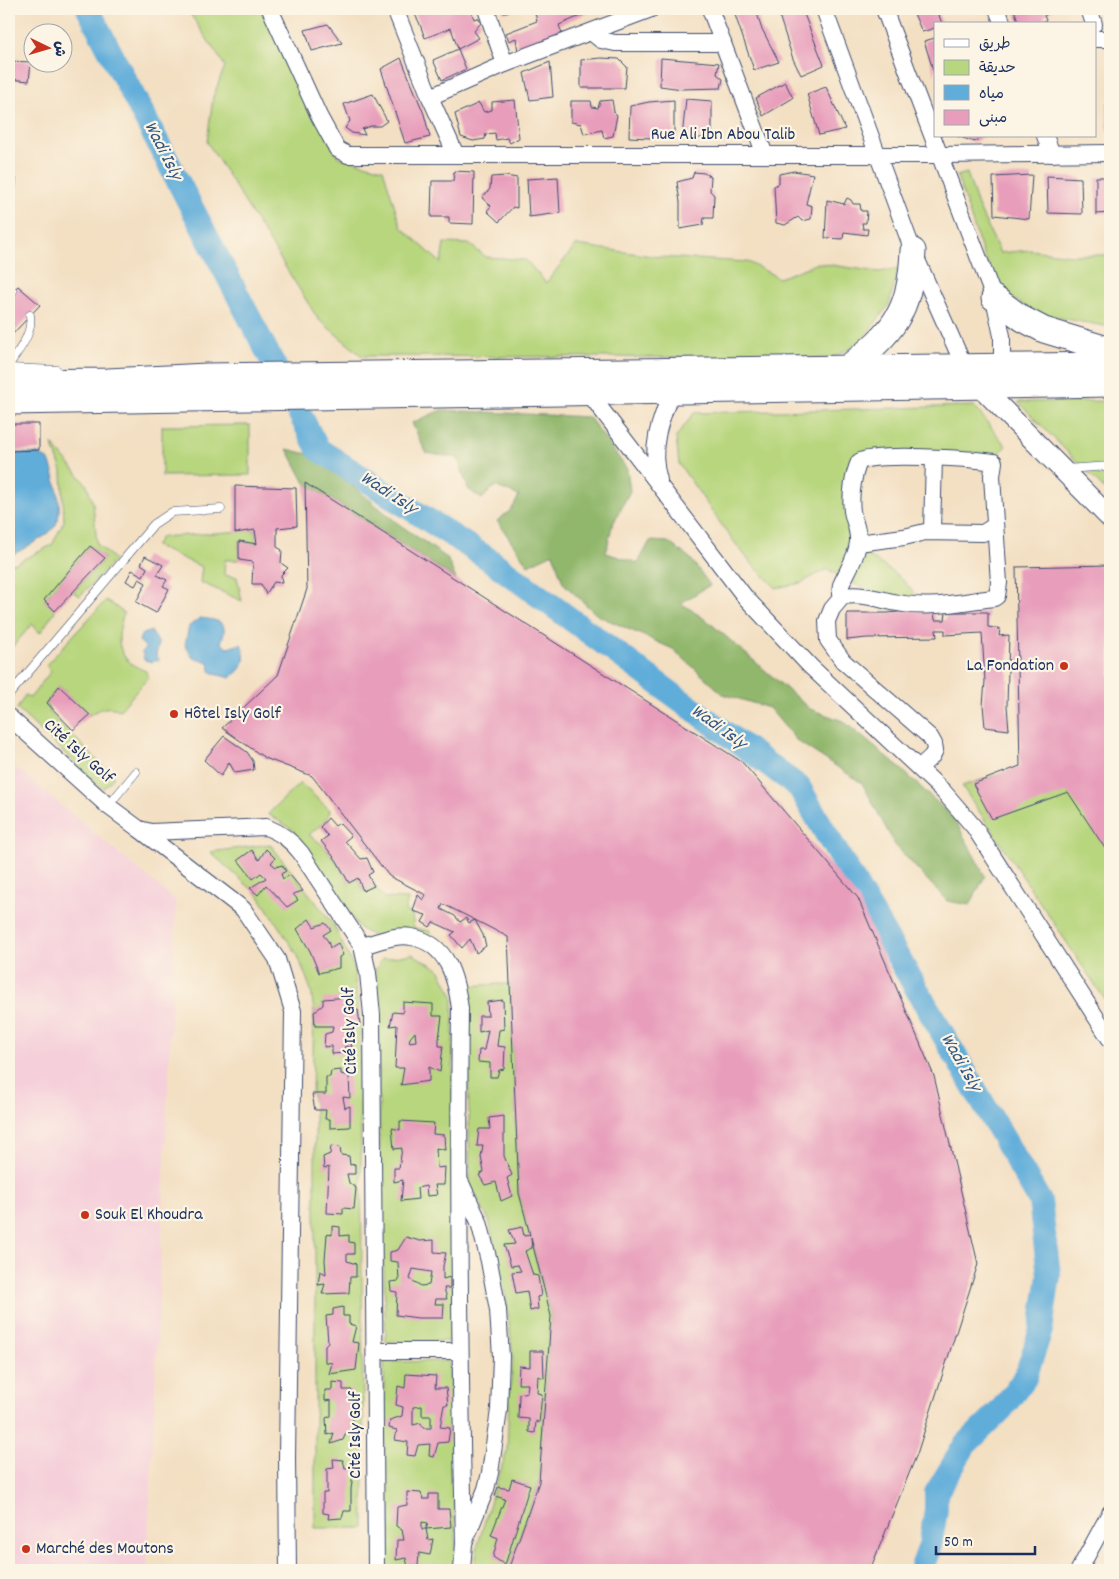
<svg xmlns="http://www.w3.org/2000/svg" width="1119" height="1579" font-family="Dekko,'Playpen Sans Arabic',sans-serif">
  <rect width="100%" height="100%" fill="#fcf5e5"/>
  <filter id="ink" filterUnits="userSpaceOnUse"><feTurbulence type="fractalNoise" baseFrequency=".02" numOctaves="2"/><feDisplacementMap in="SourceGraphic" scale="10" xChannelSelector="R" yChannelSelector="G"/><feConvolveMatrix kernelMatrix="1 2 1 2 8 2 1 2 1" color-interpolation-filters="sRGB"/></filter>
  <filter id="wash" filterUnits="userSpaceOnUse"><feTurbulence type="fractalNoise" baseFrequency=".0096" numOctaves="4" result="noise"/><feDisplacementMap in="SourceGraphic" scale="20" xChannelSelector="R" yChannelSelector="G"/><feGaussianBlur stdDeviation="1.12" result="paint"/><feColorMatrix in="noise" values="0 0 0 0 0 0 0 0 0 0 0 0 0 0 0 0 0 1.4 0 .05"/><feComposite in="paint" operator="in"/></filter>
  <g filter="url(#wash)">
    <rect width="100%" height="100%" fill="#f3dfc2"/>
    <path fill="#f5cfda" d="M9 762 176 901 147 1570H9Z"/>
    <g fill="#b7d67d" stroke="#69826e">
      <path d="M187 9H259L275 32 338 157 383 169 401 227 441 263 444 243 469 244 486 257 526 260 546 283 576 245 659 257 748 262 779 278 818 263 879 272 898 269 889 305 858 345 831 358 362 356 318 319 207 142 213 97 225 66Z"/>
      <path d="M967 173 978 206 1000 253 1030 250 1071 255H1110V327L1039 314 1008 296 984 257 957 176Z"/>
      <path d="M1110 401V495L1018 402Z"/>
      <path d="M974 406 1006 446 996 457 855 466 862 551 901 578 920 600 894 602 857 585 827 569 801 583 776 588 751 563 728 534 679 464 676 437 694 413Z"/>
      <path d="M250 425V475L162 476V426Z"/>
      <path d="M52 444 87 485 93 503 97 544 115 560 80 596 73 592 105 558 90 546 44 600 55 611 40 633 32 624 9 651V564L16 563 52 545 64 521 62 471Z"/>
      <path d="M255 530 257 544 239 541V560H225L224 575 237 577 242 601 200 582 202 567 155 546 161 537Z"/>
      <path d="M106 600 124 613C115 639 116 661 146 671L148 678 120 710C107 705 102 708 90 715L59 686 47 703 50 713 114 777 103 789 17 709 25 695 30 698 51 671 46 665Z"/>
      <path d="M1030 764 1090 778 1110 790V1007L962 786Z"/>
      <path d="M300 783 330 810 328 818 309 835C328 846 338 864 349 883L358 878 363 891 374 886 384 898 408 899 405 911 412 915 414 928 430 931 431 941 373 936 359 928 293 830 268 814Z"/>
      <path d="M270 844 333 924 354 968 360 1024 364 1528H315V1110L312 1094 314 1012 311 990 298 956 258 895 210 852Z"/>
      <path d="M412 954 439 969 453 996V1341L386 1342 375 970 382 959Z"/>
      <path d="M499 984H510L519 1193 551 1316 539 1482 508 1570H474L478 1544 492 1496 507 1451 509 1400 513 1357 506 1297 489 1220 470 1185 467 986Z"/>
      <path d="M449 1361 457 1570H385L384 1362Z"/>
    </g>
    <g fill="#91b76c" stroke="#567365">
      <path d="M441 410 589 417 627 469 630 491 612 526 606 553 638 563 650 541 668 542 690 558 710 585 681 603 709 622 810 709 843 721 900 768 954 818 985 876 970 905 947 901 895 845 862 783 797 741 769 708 723 694 673 649 597 615 563 583 553 553 528 565 497 521 512 509 519 496 495 486 482 499 468 489 458 458 426 453 412 423Z"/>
      <path d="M287 449 308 454 358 490 396 522 447 558 456 579 305 483Z"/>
    </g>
    <g fill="#61adda" stroke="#3e6e9c">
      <path d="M16 453 38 454 49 460C55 476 65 511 55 526 50 533 41 539 33 543 25 548 18 553 9 555V458Z"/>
      <path d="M200 618C219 620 230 622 221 642L227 648 241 644C248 661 244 666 231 678L218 675 210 671 209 662 193 658 185 645 189 626Z"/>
      <path d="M151 631 159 644 156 655 159 660 152 662 144 660 142 652 146 648 139 641 141 635Z"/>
    </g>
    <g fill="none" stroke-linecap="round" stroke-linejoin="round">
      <path stroke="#61adda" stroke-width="24" d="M88 9 318 449 490 560 799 787 1040 1201 1049 1275 1041 1330 1025 1378 1001 1410 965 1445 936 1493V1510L930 1546 921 1570"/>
    </g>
    <g id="blocks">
      <g fill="#e89ebb" fill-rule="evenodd">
        <path d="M304 9H321L306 14Z"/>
        <path d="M412 9H470L474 19 478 18 481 23 474 31 479 38 458 49 451 28 425 38 419 22Z"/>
        <path d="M502 9H514L504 13Z"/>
        <path d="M534 9H597L559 25 562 34 542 41 518 52 516 38 509 41 506 33 537 21Z"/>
        <path d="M610 9H627L613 15Z"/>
        <path d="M733 9H756L761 27 779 62 754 70Z"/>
        <path d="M777 9H802L824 65 801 75 793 59Z"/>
        <path d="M912 9H945L939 15 942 24H935V28L922 32Z"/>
        <path d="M1014 9H1054L1044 16 1046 20 1039 24H1019Z"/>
        <path d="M328 24 342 43 312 51 305 30Z"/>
        <path d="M935 38V76L924 41Z"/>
        <path d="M458 49 466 69 442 80 433 60Z"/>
        <path d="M401 58 424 114 430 137 405 143 381 69Z"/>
        <path d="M601 58 619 59 627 67 625 88H581V60Z"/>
        <path d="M661 58 719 63 717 74 723 79 721 88 682 89 660 86Z"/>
        <path d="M9 61 31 62 29 81 9 79Z"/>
        <path d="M550 62 553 97 530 100 524 73Z"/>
        <path d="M785 82 793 98 763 116 756 98Z"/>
        <path d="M826 87 845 129 819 135 807 94Z"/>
        <path d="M373 94 387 121 380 126H371L362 129 365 135 352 133 345 128 350 121 344 104Z"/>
        <path d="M686 99 712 101V134L688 142 683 128Z"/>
        <path d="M515 100 519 138 510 143 507 138 496 140 495 133 486 134 485 139 473 141 461 137 455 114 479 103 484 112 492 110V102Z"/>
        <path d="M612 100 614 112 617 115 613 136 604 138 602 130 584 134 581 124 571 122V101H591L592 107 598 108 600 101Z"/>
        <path d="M674 100V136L650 138 629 137 630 106 649 102Z"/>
        <path d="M1107 102 1110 103V132L1107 131Z"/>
        <path d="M957 136H983L975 142Z"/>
        <path d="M454 171 474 172 473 224 449 223V217H431L432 181H453Z"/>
        <path d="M794 171 813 174 806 204 812 206 811 219 802 221 798 217 785 225 776 223 774 186 779 183V174Z"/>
        <path d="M694 172 704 173 711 177 710 191 714 195 713 218H704L703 225 680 229V202L677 182 692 178Z"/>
        <path d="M1032 175 1029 219 994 215 993 177Z"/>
        <path d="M506 176 517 178V208L513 207 499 222 487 211 491 206 482 198 490 189 491 177Z"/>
        <path d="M1047 176 1081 178 1082 214 1048 213Z"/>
        <path d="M558 177 560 213 529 217 527 179Z"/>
        <path d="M1096 177H1110V213L1096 214Z"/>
        <path d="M9 178H16L15 202 9 203Z"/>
        <path d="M847 198 851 200 853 204H860L861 211H867L866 223H862L863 229H868L867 235 844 232 843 239 825 238 827 200 844 204Z"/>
        <path d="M18 286 40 305 9 338V295Z"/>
        <path d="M9 424H39V450L9 451Z"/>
        <path d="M305 483 742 762 858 898 934 1076 978 1264 917 1454 870 1570H508L539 1482 551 1316 531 1238 532 1248 525 1251 533 1275 538 1276 541 1296 537 1297 538 1309 530 1311 527 1291 516 1293 512 1272 521 1271 518 1265 511 1266 504 1245 515 1244 509 1230 522 1227 524 1236 530 1235 519 1193 508 937 475 920 443 904 441 909 455 916 460 922 466 918 469 923 475 920 483 935 486 946 476 953 470 939 462 948 451 935 455 932 433 922 430 927 422 922 426 915 413 911 418 895 423 900 426 895 389 876 312 776 265 758 222 728 278 675 307 589Z"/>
        <path d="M235 486 296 488 297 526 277 528V547L282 550 281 563 288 568 281 575 282 583 274 582 266 594 261 584H252L253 562 239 560V541L257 544 255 530 235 533Z"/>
        <path d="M90 546 105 558 55 611 44 600Z"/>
        <path d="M145 556 163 565 157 575 167 580 163 586 169 589 156 613 136 602 146 583 139 579 135 586 126 581 132 570 143 576 147 568 141 564Z"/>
        <path d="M1110 565V856L1068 792 992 819 973 784 1020 766 1016 567Z"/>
        <path d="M915 610 934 612 935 620H945L946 612H988V627L1000 629 999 636 1009 635 1007 706 1009 730 985 727 983 705 985 681 982 633 945 635V630H936L937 637 867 638 847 640V613H888Z"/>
        <path d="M59 686 90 715 73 730 47 703Z"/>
        <path d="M224 736 247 752 253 761 254 770 235 773 229 762 221 776 204 760Z"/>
        <path d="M328 818 335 826 339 823 351 836 345 841 361 859 367 858 373 872 368 875 374 886 363 891 358 878 349 883 337 861 321 841 328 836 320 827Z"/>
        <path d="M266 849 275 858 271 863 276 867 282 865 286 871 281 874 283 879 290 875 303 891 293 894 298 900 287 907 266 885 258 895 250 888 266 878 261 873 253 879 238 860 252 850 259 860Z"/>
        <path d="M309 919 314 927 325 923 331 930 323 935 328 941 330 948 338 943 343 955 339 957V968L319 973 310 951 297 929Z"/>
        <path d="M349 997V1013L358 1010 360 1024 348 1026 352 1047 345 1046 344 1053 332 1054V1046L324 1047 325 1034 332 1032 333 1026H315L314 1012 323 1005V999Z"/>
        <path d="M503 1000 504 1029 499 1030 497 1046 505 1047 504 1069 499 1070 497 1077H490V1063L478 1062 479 1050H484L488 1030 479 1032V1016H488L487 1002Z"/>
        <path d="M403 1002 433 1004V1016H442L439 1039V1046H443L440 1072 429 1067V1081L401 1085 404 1068H395L397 1025 390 1026 393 1012 403 1013ZM415 1032 416 1041 409 1042 410 1038Z"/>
        <path d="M341 1070V1074L349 1076 350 1098 343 1097 345 1108 350 1106V1127L330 1128V1119H325L326 1110H315L312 1094H326V1077H330L331 1071Z"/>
        <path d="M504 1116V1156L512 1175 507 1178 512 1196 501 1201 496 1182 485 1185 479 1175 484 1172 481 1157 483 1146H477L479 1129H490L489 1118Z"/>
        <path d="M400 1121 434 1123 433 1134 444 1135 445 1150 436 1148 437 1168 445 1167 444 1185H435L437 1195 427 1196 426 1186 417 1188 418 1199 401 1201 403 1180 394 1182V1168H399L402 1148 394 1149 392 1128 400 1130Z"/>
        <path d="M331 1146 340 1147 341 1155 349 1156 350 1165 355 1164V1174H347L349 1183 356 1188 354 1209 343 1208V1214L327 1213 329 1167 324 1169 323 1157 330 1154Z"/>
        <path d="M332 1226 340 1227V1236L349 1235V1242L354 1243V1254H347V1261L356 1264V1277H350L349 1293 322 1294 325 1284 318 1285 320 1271 326 1274 325 1260 327 1234 332 1235Z"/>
        <path d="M406 1237 420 1241 434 1240V1252L446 1253 443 1266V1279L450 1277V1288H444L447 1299H436L435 1304H444L443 1318H418L396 1315 397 1292 391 1291 390 1282 399 1281 398 1262 390 1261V1252L398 1250ZM413 1269 431 1272 429 1285 421 1286 410 1279Z"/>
        <path d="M343 1307V1316H349V1324L356 1326 352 1342 359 1343 356 1370 329 1374 332 1363 325 1362V1345L328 1342 326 1316 333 1315V1309Z"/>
        <path d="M530 1351H543L544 1378 538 1376 537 1393 542 1394 539 1423 536 1421 535 1433 529 1432V1419L518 1418 519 1394 527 1392 528 1384H518L519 1366 530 1367Z"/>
        <path d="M406 1374 436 1376 435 1388H446L448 1405H444L440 1427 450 1428 448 1442 438 1443 434 1457 429 1456 430 1444 418 1445 415 1456 407 1455 408 1442 395 1440 397 1430 389 1428 390 1420 402 1416 403 1407 396 1405 398 1386 405 1388ZM422 1406V1416H431V1428H423L421 1423 413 1425V1407Z"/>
        <path d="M332 1382 343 1383V1390H352L353 1435 346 1433 343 1440 331 1444 334 1433 327 1435 326 1418 331 1416V1400L325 1401V1390H332Z"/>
        <path d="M333 1459 343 1460 345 1468 354 1467 351 1489V1511H344L342 1518 328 1519 329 1514 323 1513V1493H327V1469L334 1468Z"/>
        <path d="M512 1479 530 1485 505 1565 493 1557 498 1538 491 1535 505 1499 495 1496 498 1487 509 1489Z"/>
        <path d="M407 1492 421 1493 423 1499H429V1494H438V1509H449L451 1527 426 1529 428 1523 422 1522V1529H426L428 1540 433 1539 430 1555 419 1553 418 1566 408 1567 406 1558 396 1560 397 1540H404L402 1530 396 1526 397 1507 407 1505Z"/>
      </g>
    </g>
  </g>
  <g filter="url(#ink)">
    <use href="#blocks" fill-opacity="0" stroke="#3b496d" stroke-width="1"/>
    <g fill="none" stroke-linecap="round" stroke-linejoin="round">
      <g stroke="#3b496d" stroke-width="9">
        <g id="service">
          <path d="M9 290 13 291"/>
          <path d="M9 365C19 349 33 335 30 315"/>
          <path d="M9 368 57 370"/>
          <path d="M1065 469 1110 466"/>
          <path d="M9 695 154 524 172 512 221 509"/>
          <path d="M108 806 136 772"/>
        </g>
      </g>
      <g stroke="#3b496d" stroke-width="18">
        <g id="minor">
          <path d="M270 9 319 116 337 149 348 155H940L1110 153"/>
          <path d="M395 9 430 97 456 155"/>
          <path d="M486 9 505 64"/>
          <path d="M710 9 765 155"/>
          <path d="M824 9 913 251 964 366"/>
          <path d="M884 9 994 298 1002 336V366"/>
          <path d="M997 9 1003 24"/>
          <path d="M1089 9 1094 24"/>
          <path d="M591 32 601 40 615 43H723"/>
          <path d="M1095 39H1110"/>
          <path d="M430 97 505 64 651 9"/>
          <path d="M1045 136 1052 154"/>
          <path d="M588 392 745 597 810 666 943 791 974 827 1110 1039"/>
          <path d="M659 480C649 448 660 421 672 391"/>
          <path d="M932 531 934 458"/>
          <path d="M858 543 904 537 925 532 983 533 994 526"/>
          <path d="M843 596 840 594 841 585C847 571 857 557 858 542 859 531 854 522 852 511 850 497 853 475 859 462 873 452 973 459 994 462L992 476 999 583 997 596 994 598C965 601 933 609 904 604 882 601 867 593 843 596L832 609 827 621 828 640 843 661 930 737 934 744 935 750 932 756 919 768"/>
          <path d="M9 717 108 806 139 829 151 832 266 827C281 833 291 840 301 853L362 946 368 973 372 1015 376 1570"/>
          <path d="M139 829 243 909 277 959 293 1011 287 1458 288 1570"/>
          <path d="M362 946C378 942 395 934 412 937 448 944 456 978 460 1009 458 1187 460 1365 464 1543"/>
          <path d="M461 1183 479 1222 489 1261 498 1310 501 1357 499 1410 490 1473 486 1489 464 1543 462 1570"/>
          <path d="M375 1351H460"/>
          <path d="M1079 1570 1110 1513"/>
        </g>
      </g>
      <g stroke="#3b496d" stroke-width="22">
        <path id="tertiary" d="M974 380 1110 518"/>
      </g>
      <g stroke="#3b496d" stroke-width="27">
        <g id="primary">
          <path d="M994 298 1023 319 1044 330 1110 350"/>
          <path d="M846 369C894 331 910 314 913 251"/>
          <path d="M9 382 108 381 207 376 1110 365"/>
          <path d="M9 402 1110 384"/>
        </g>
      </g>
      <use href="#service" stroke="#fff" stroke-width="8"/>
      <use href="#minor" stroke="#fff" stroke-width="16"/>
      <use href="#tertiary" stroke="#fff" stroke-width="20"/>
      <use href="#primary" stroke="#fff" stroke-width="25"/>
    </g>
  </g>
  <g fill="#c8321e" stroke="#fcf5e5" stroke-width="2">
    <circle cx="1064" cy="666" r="5"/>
    <circle cx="174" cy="714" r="5"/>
    <circle cx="85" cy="1215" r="5"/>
    <circle cx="26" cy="1549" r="5"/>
  </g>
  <g text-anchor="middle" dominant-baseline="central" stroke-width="4.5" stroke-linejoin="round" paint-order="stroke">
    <g font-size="18" fill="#1b2f5e" stroke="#fcf5e5">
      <text x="723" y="135">Rue Ali Ibn Abou Talib</text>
      <text transform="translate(78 752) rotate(42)">Cité Isly Golf</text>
      <text transform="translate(351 1031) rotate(-92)">Cité Isly Golf</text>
      <text transform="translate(356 1435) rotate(-90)">Cité Isly Golf</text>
    </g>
    <g font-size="18" fill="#1b2f5e" stroke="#fcf5e5" text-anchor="start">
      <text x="1054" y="666" text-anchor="end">La Fondation</text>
      <text x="184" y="714">Hôtel Isly Golf</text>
      <text x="95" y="1215">Souk El Khoudra</text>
      <text x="36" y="1549">Marché des Moutons</text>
    </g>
    <g font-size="19" font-style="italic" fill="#305583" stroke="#fcf5e5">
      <text transform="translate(162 151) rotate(63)">Wadi Isly</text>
      <text transform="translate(388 494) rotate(33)">Wadi Isly</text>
      <text transform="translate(718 728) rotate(36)">Wadi Isly</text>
      <text transform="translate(960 1063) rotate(60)">Wadi Isly</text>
    </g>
  </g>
  <rect width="1119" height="1579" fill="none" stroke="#fcf5e5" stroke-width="30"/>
  <rect x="934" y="22" width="162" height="115" fill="#fcf5e5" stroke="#a2a6af"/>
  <rect x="944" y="39" width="25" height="8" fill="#ffffff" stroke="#a2a6af"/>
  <text x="979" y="48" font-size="15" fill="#1b2f5e">طريق</text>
  <rect x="944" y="60" width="25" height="15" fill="#b7d67d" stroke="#a2a6af"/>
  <text x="979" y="72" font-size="15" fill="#1b2f5e">حديقة</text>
  <rect x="944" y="85" width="25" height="15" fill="#61adda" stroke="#a2a6af"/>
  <text x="979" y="98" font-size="15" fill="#1b2f5e">مياه</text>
  <rect x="944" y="110" width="25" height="15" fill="#e89ebb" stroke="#a2a6af"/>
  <text x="979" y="122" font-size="15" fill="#1b2f5e">مبنى</text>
  <g transform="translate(48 48) rotate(95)"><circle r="24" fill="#fcf5e5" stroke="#a2a6af"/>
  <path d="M0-4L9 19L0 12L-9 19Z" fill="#c8321e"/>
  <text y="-8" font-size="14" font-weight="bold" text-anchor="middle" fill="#1b2f5e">ش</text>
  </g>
  <path d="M936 1546v8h99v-8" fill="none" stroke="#1b2f5e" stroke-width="2.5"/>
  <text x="944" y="1546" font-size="15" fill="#1b2f5e" stroke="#fcf5e5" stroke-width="4" paint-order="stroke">50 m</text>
</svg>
